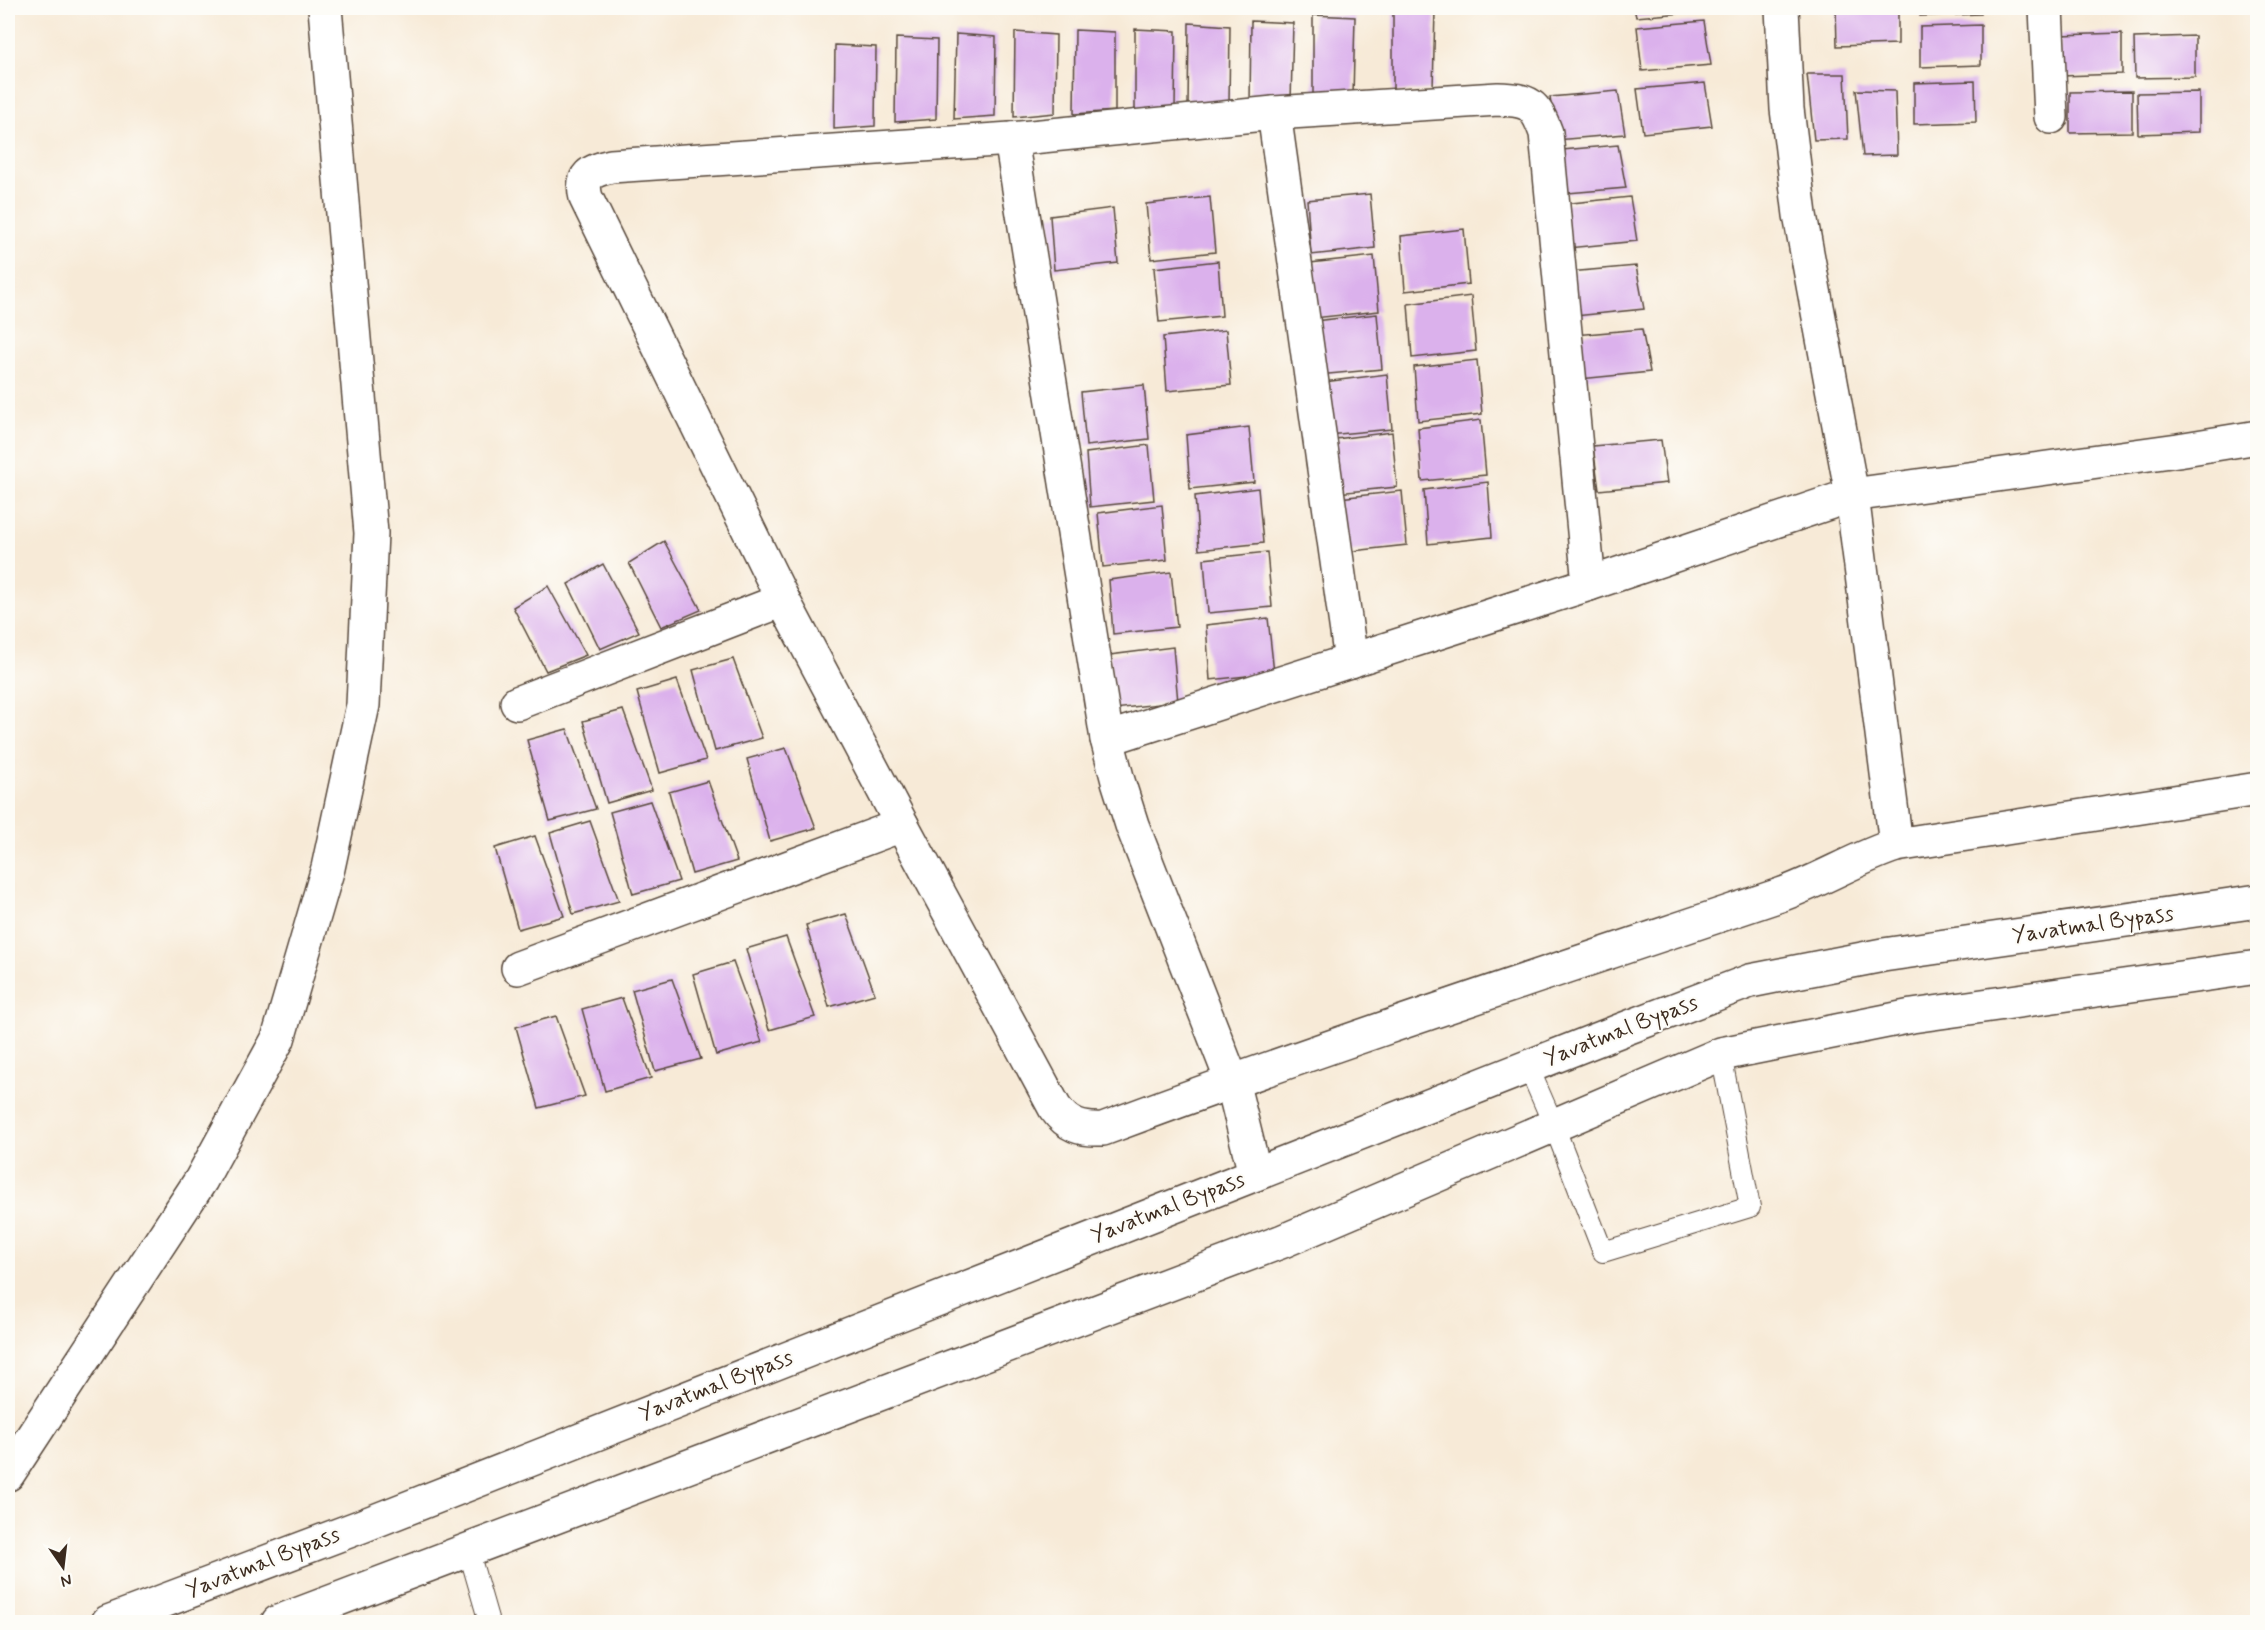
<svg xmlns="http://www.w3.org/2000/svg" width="2265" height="1630" font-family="Mynerve,sans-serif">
  <rect width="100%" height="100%" fill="#fdfcf7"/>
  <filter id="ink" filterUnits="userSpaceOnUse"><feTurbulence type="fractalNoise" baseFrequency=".0167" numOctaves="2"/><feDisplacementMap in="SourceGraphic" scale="12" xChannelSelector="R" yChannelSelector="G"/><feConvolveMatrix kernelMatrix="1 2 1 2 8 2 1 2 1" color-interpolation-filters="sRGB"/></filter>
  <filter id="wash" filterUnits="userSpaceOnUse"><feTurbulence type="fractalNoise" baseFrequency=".008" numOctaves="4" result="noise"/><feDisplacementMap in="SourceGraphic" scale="24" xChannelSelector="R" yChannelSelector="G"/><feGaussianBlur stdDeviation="1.35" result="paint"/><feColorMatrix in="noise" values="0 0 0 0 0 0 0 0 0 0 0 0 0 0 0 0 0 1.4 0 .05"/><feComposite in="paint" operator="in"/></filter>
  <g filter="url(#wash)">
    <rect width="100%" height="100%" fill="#f7ead7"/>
    <g id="blocks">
      <g fill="#dbb1ec">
        <path d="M1393 8 1435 10 1433 89 1393 92Z"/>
        <path d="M1634 8H1704L1705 11 1636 17Z"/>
        <path d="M1836 8H1898V44L1837 46Z"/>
        <path d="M1919 8H1981V14L1920 16Z"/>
        <path d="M2058 8H2118V10L2058 12Z"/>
        <path d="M1313 15 1355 17 1353 96 1313 99Z"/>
        <path d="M1251 21 1293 23 1291 101 1250 105Z"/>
        <path d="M1704 21 1711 65 1642 71 1637 27Z"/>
        <path d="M1189 23 1230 26 1229 105 1188 108Z"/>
        <path d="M1981 25V65L1920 67V27Z"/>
        <path d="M1135 29 1176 31 1175 110 1135 113Z"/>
        <path d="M1075 30 1115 32V111L1074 114Z"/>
        <path d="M1015 32 1056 35 1055 113 1014 117Z"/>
        <path d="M2122 33V74L2061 76 2060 35Z"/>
        <path d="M956 34 996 37 995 116 954 119Z"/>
        <path d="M2195 36V77L2135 78 2134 38Z"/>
        <path d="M896 38 937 40 936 119 895 122Z"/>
        <path d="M835 45 876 47 875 126 834 129Z"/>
        <path d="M1807 74H1845L1848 139 1814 140Z"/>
        <path d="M1975 81 1976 122 1914 124V83Z"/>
        <path d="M1705 83 1712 126 1643 133 1637 89Z"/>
        <path d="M1856 90 1895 91 1897 155 1863 156Z"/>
        <path d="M1618 91 1625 134 1556 140 1550 97Z"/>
        <path d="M2132 91V132L2070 133V92Z"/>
        <path d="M2199 92V132L2138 134 2137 93Z"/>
        <path d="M1618 145 1626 188 1556 194 1551 151Z"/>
        <path d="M1370 194 1375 248 1311 255 1307 200Z"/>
        <path d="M1210 197 1215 252 1151 259 1146 204Z"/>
        <path d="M1630 197 1637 241 1568 248 1562 204Z"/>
        <path d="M1113 208 1118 263 1054 270 1050 216Z"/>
        <path d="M1464 229 1469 284 1405 291 1401 236Z"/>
        <path d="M1374 256 1379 311 1314 318 1310 263Z"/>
        <path d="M1218 261 1222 316 1159 322 1154 268Z"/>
        <path d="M1636 266 1644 309 1575 316 1569 272Z"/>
        <path d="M1471 296 1476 351 1412 358 1408 304Z"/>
        <path d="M1377 314 1382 369 1318 375 1314 321Z"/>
        <path d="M1642 329 1650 372 1580 379 1575 335Z"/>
        <path d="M1226 330 1231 385 1167 391 1163 337Z"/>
        <path d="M1477 360 1482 414 1418 421 1414 367Z"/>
        <path d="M1387 374 1392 429 1328 435 1324 382Z"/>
        <path d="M1144 385 1149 439 1086 446 1081 392Z"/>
        <path d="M1481 420 1486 475 1422 481 1418 428Z"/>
        <path d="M1249 427 1254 482 1190 489 1186 435Z"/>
        <path d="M1392 432 1397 487 1337 493 1328 440Z"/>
        <path d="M1661 440 1667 483 1599 490 1593 446Z"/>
        <path d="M1149 445 1154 500 1090 507 1086 453Z"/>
        <path d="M1488 482 1492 537 1428 544 1424 490Z"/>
        <path d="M1258 488 1263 543 1199 550 1195 496Z"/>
        <path d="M1402 491 1407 545 1344 552 1339 498Z"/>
        <path d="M1162 505 1167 560 1103 567 1098 513Z"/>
        <path d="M664 541 701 610 661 627 629 563Z"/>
        <path d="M1267 552 1272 607 1208 613 1204 559Z"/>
        <path d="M603 564 639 632 600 649 568 584Z"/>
        <path d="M1171 572 1177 627 1113 634 1109 580Z"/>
        <path d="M548 586 586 655 546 671 513 607Z"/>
        <path d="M1268 618 1274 673 1210 680 1206 625Z"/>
        <path d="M1173 647 1178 702 1114 709 1110 655Z"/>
        <path d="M733 659 762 738 715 751 693 670Z"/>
        <path d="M677 680 706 760 660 773 637 692Z"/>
        <path d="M623 710 652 790 607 803 583 721Z"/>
        <path d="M567 729 596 809 550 821 527 740Z"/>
        <path d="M786 748 816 828 770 841 747 759Z"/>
        <path d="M708 781 737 861 692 874 669 792Z"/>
        <path d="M650 801 679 881 633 894 610 812Z"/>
        <path d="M590 821 619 901 573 914 550 833Z"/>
        <path d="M535 836 564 916 518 929 495 848Z"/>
        <path d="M846 914 875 994 829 1007 806 925Z"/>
        <path d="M786 937 815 1017 769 1030 746 949Z"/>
        <path d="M733 962 762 1042 716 1055 693 974Z"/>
        <path d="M672 979 701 1059 655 1071 632 990Z"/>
        <path d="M622 998 651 1078 605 1091 582 1009Z"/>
        <path d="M556 1016 585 1096 539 1108 516 1027Z"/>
      </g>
    </g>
  </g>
  <g filter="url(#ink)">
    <use href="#blocks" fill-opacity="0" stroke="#57473a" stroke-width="1.5"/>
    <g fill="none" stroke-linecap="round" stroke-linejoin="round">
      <g stroke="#57473a" stroke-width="22">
        <g id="lane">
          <path d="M1528 1066 1554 1126 1603 1252 1750 1207 1721 1054"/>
          <path d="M468 1549 489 1622"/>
        </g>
      </g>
      <g stroke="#57473a" stroke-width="36">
        <g id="street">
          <path d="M1782 8 1787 109 1800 215 1852 495 1896 845"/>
          <path d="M2046 8 2051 117"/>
          <path d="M1274 113 1351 661"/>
          <path d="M1011 139 1107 739 1118 781 1132 825 1232 1081 1255 1174"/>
          <path d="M1589 584 1546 133C1535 103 1529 100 1498 99L1274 113 1011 139 611 166C591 171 580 175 586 198L783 600 902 825 1055 1108C1068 1126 1081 1130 1103 1129 1327 1045 1554 971 1780 895 1820 881 1856 858 1896 845L2258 789"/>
          <path d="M517 703 783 600"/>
          <path d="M1107 739 1589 584 1852 495 2178 450 2258 437"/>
          <path d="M518 968 902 825"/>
        </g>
      </g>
      <g stroke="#57473a" stroke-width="36">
        <path id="secondary" d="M8 1474 201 1180 278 1039 328 868 363 705 371 533 325 8"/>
      </g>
      <g stroke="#57473a" stroke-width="36">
        <g id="primary">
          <path d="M108 1622 362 1526 1624 1029 1750 981 1883 955 2258 901"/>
          <path d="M278 1622 1283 1241 1721 1054 1912 1016 2258 967"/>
        </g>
      </g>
      <use href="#lane" stroke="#fff" stroke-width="20"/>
      <use href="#street" stroke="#fff" stroke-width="33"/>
      <use href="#secondary" stroke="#fff" stroke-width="33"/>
      <use href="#primary" stroke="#fff" stroke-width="33"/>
    </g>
  </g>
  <g text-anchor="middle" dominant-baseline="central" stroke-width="4.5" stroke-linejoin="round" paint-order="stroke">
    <g font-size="22" fill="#3b2a1e" stroke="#fdfcf7">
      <text transform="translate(2093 925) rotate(-8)">Yavatmal Bypass</text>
      <text transform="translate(1621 1031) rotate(-21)">Yavatmal Bypass</text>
      <text transform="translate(1168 1208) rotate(-21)">Yavatmal Bypass</text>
      <text transform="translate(716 1386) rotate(-21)">Yavatmal Bypass</text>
      <text transform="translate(263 1563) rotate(-21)">Yavatmal Bypass</text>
    </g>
  </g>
  <rect width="2265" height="1630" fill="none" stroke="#fdfcf7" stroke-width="30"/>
  <g transform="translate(63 1567) rotate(166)" stroke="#fdfcf7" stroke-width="4.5" paint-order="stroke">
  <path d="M0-4.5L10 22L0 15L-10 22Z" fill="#3b2a1e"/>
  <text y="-9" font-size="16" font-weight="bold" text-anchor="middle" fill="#3b2a1e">N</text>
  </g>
</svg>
